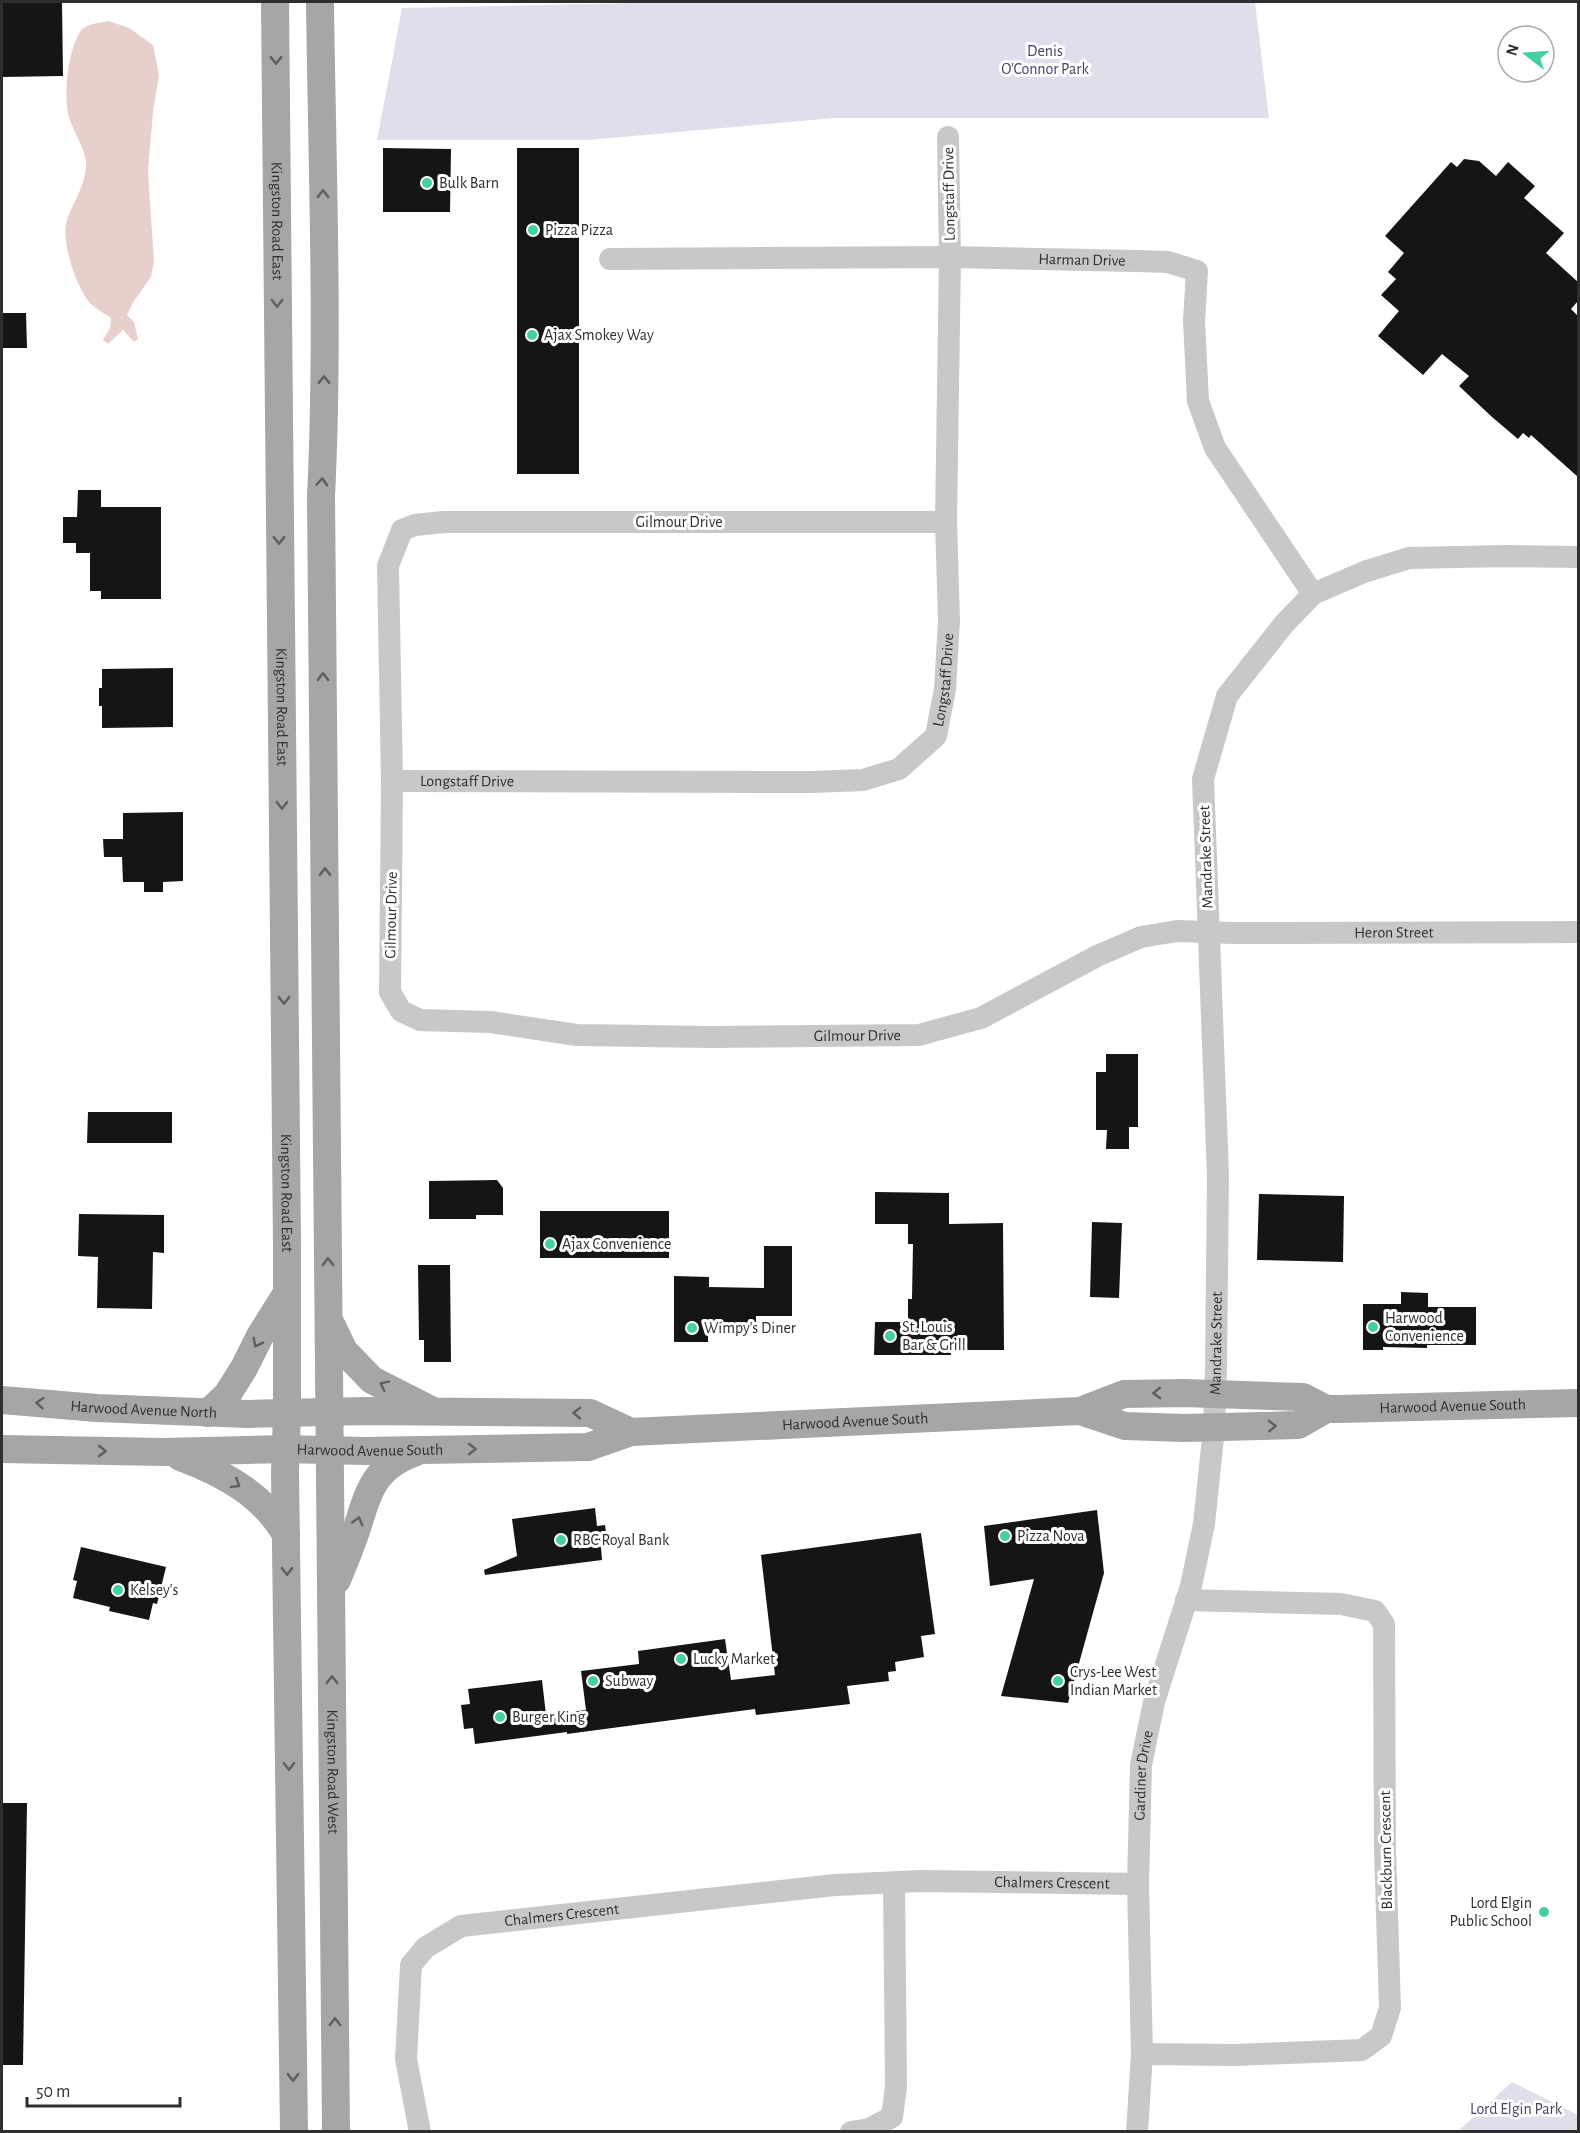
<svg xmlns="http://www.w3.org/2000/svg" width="1580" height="2133" font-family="'Alegreya Sans',sans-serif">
  <rect width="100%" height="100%" fill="#fff"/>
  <g fill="#e0deea">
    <path d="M684 2H1255L1269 118H833L589 140H377L402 8Z"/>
    <path d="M1512 2082 1578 2115V2131H1458Z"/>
  </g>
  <path fill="#e7d0cc" d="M109 21 129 28 153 45 159 75 153 112 148 171 154 261 151 277 134 301 127 315 134 322 138 339 134 342 123 330 108 344 103 340 110 328 111 318C105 314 98 310 92 305 77 291 60 240 67 220 73 202 86 185 86 164 86 149 73 132 69 117 63 96 68 50 80 32 86 23 100 23 109 21Z"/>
  <g fill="#151515">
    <path d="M2 2H62L63 76 2 77Z"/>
    <path d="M383 148 451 149 450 212H383Z"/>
    <rect x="517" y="148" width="62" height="326"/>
    <path d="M1464 159 1479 161 1496 176 1508 162 1535 186 1524 198 1564 233 1546 253 1578 282V301L1571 309 1578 316V477L1531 435 1529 438 1523 433 1518 439 1492 417 1459 386 1469 376 1442 354 1423 375 1378 336 1399 311 1381 295 1396 279 1388 272 1404 253 1385 236 1451 162 1457 167Z"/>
    <path d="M2 313H26L27 348H2Z"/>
    <path d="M78 490H101V507H161V599H101V591H90V553H76V543H63V517H77Z"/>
    <path d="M173 668V727L102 728V706H99V688H102V669Z"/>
    <path d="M183 812V881L163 882V892H144V882H123L122 857H104L103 839H123V813Z"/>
    <path d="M1106 1054H1138V1127H1129V1149H1106L1107 1130H1096V1072H1106Z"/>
    <path d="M88 1112H172V1143H87Z"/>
    <path d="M497 1180 503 1188V1215H476V1219H429V1181Z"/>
    <path d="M875 1192 949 1193V1224L1003 1223 1004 1350H951V1355H874L875 1322H908V1299H912L913 1244H908V1224H875Z"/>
    <path d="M1259 1194 1344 1196 1343 1262 1257 1260Z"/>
    <rect x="540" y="1211" width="129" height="47"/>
    <path d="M79 1214 164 1215V1253L153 1252 152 1309 97 1308 98 1257 78 1256Z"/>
    <path d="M1092 1222 1122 1223 1119 1298 1090 1297Z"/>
    <path d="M764 1246H792V1316H756V1324H708V1342H674V1276L709 1277V1287L764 1288Z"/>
    <path d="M418 1265H450L451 1362H424V1340H419Z"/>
    <path d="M1401 1292 1428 1293V1307H1476V1345H1427V1348L1383 1347V1350H1363V1304H1401Z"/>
    <path d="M595 1508 597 1526 605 1525 608 1546 601 1547 602 1560 485 1575 484 1570 517 1556 512 1519Z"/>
    <path d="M1097 1510 1104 1573 1068 1703 1001 1696 1034 1579 990 1586 984 1526Z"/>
    <path d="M921 1533 935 1634 921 1636 924 1657 895 1662 896 1671 888 1672 889 1681 847 1686 850 1704 756 1715 755 1709 567 1734V1732L475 1744 473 1728 464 1729 461 1705 470 1704 468 1689 542 1680 546 1715 586 1710 581 1671 639 1664 638 1651 725 1639 731 1680 775 1675 761 1555Z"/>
    <path d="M81 1547 166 1567 157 1604 153 1603 149 1620 109 1611 110 1607 73 1598 77 1581 73 1580Z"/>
    <path d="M2 1803H27L23 2065H2Z"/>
  </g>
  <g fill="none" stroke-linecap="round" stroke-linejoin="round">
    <g stroke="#c8c8c8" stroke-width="22">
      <path id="s1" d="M610 259 950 257 1137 261 1168 262 1197 271 1194 321 1198 401 1215 448 1313 594"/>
      <path id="s2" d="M946 522H443L415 525 402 530 388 566 392 781 390 992 401 1011 420 1020 490 1022 577 1035 711 1037 919 1035 981 1018 1097 956 1141 937 1177 931 1233 933 1578 932"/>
      <path id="s3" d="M392 781 813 782 863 780 899 769 936 736 945 689 949 620 946 522 950 257 948 137"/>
      <path d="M1142 2054 1235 2055 1362 2050 1381 2036 1390 2008 1385 1849 1384 1624 1375 1611 1341 1604 1186 1600"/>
      <path id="s4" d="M420 2132 406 2059 411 1965 425 1948 461 1926 835 1885 921 1881 1138 1884"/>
      <path d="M851 2132 869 2129 892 2117 896 2087 894 1883"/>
      <path id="s5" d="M1137 2132 1142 2054 1138 1884 1141 1765 1154 1702 1191 1586 1204 1524 1214 1428 1216 1370 1218 1176 1203 779 1227 696 1284 624 1313 594 1364 572 1409 558 1506 556 1578 557"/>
    </g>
    <g stroke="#a6a6a6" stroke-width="28">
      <path id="s6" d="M275 2 287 1244V1413L285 1473 294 2132"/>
      <path id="s7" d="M320 2C322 166 329 332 321 497L336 2132"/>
      <path d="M331 1324 344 1351 372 1380 431 1410"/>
      <path id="s8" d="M2 1400 97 1408 248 1414 364 1411 590 1413 631 1432"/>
      <path d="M1080 1411 1125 1426 1183 1428 1298 1425 1326 1409"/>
      <path d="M208 1413 227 1395 244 1368 260 1336 287 1293"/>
      <path id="s9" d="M2 1449 164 1452 286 1449 364 1451 588 1447 631 1432 1080 1411 1124 1394 1184 1393 1303 1397 1326 1409H1339L1578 1403"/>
      <path d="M180 1457C223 1473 262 1494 286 1534"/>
      <path d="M337 1580C344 1563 351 1546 357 1528 369 1490 374 1467 416 1452"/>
    </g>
  </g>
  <defs><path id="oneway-chevron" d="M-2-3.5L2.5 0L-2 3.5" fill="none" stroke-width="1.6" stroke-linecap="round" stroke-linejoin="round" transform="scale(1.5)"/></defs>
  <g stroke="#5e5e5e">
    <use href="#oneway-chevron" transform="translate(276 60) rotate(90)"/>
    <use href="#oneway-chevron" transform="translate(323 194) rotate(-91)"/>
    <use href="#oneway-chevron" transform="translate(277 303) rotate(90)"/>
    <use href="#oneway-chevron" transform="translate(324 380) rotate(-90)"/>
    <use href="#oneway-chevron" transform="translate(322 482) rotate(-87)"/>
    <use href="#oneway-chevron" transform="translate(279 540) rotate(89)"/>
    <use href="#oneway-chevron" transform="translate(323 677) rotate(-91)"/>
    <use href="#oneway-chevron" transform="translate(282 805) rotate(89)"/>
    <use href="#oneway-chevron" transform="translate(325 872) rotate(-91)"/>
    <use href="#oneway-chevron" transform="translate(284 1000) rotate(89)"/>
    <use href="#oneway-chevron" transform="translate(328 1262) rotate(-91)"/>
    <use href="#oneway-chevron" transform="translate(257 1343) rotate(116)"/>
    <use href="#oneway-chevron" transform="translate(384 1385) rotate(-154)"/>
    <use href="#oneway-chevron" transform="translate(1157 1393) rotate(179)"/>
    <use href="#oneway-chevron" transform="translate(40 1403) rotate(-175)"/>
    <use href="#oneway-chevron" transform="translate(577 1413) rotate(-179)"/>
    <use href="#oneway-chevron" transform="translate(1272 1426) rotate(-2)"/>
    <use href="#oneway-chevron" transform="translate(472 1449) rotate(-1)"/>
    <use href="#oneway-chevron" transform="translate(102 1451) rotate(1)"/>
    <use href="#oneway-chevron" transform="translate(236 1484) rotate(32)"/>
    <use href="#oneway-chevron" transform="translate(358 1521) rotate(-75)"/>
    <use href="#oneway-chevron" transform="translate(287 1571) rotate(89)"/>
    <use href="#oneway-chevron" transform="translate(332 1680) rotate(-90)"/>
    <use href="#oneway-chevron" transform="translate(289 1766) rotate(89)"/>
    <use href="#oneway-chevron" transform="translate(335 2022) rotate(-90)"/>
    <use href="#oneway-chevron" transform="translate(293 2077) rotate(89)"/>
  </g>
  <g fill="#45d0a3" stroke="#fff" stroke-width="2">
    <circle cx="427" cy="183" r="6"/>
    <circle cx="533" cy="230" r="6"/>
    <circle cx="532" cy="335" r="6"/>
    <circle cx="550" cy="1244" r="6"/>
    <circle cx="1373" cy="1327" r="6"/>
    <circle cx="692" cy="1328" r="6"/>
    <circle cx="890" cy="1336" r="6"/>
    <circle cx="1005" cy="1536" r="6"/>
    <circle cx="561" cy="1540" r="6"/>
    <circle cx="118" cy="1590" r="6"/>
    <circle cx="681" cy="1659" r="6"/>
    <circle cx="593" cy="1681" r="6"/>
    <circle cx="1058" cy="1681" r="6"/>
    <circle cx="500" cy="1717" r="6"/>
    <circle cx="1544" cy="1912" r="6"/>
  </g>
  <g text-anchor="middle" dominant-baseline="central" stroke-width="6" stroke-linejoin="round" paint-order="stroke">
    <g font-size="16" fill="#4b4165" stroke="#fff">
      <text x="1045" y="51">Denis<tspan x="1045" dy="18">O'Connor Park</tspan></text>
      <text x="1516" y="2109">Lord Elgin Park</text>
    </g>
    <g font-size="16" fill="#2e2e2e" stroke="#fff" text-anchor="start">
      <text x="439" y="183">Bulk Barn</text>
      <text x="545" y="230">Pizza Pizza</text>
      <text x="544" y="335">Ajax Smokey Way</text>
      <text x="562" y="1244">Ajax Convenience</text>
      <text x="1385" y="1318">Harwood<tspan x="1385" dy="18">Convenience</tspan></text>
      <text x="902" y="1327">St. Louis<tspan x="902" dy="18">Bar &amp; Grill</tspan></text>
      <text x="704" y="1328">Wimpy's Diner</text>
      <text x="1017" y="1536">Pizza Nova</text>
      <text x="573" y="1540">RBC Royal Bank</text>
      <text x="130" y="1590">Kelsey's</text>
      <text x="693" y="1659">Lucky Market</text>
      <text x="1070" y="1672">Crys-Lee West<tspan x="1070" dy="18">Indian Market</tspan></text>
      <text x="605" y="1681">Subway</text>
      <text x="512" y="1717">Burger King</text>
      <text x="1532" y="1903" text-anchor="end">Lord Elgin<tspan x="1532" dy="18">Public School</tspan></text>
    </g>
    <g font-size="16" fill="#2e2e2e" stroke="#fff">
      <text transform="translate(949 194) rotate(-91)">Longstaff Drive</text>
      <text stroke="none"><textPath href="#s6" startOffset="219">Kingston Road East</textPath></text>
      <text stroke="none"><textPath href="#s1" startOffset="472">Harman Drive</textPath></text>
      <text x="679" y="522">Gilmour Drive</text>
      <text stroke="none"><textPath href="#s3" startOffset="615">Longstaff Drive</textPath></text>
      <text stroke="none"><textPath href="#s6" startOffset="705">Kingston Road East</textPath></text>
      <text stroke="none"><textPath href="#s3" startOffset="75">Longstaff Drive</textPath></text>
      <text transform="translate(1206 857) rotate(-92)">Mandrake Street</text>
      <text transform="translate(391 915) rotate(-89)">Gilmour Drive</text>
      <text stroke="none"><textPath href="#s2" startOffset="2050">Heron Street</textPath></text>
      <text stroke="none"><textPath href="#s2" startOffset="1491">Gilmour Drive</textPath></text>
      <text stroke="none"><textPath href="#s6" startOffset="1191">Kingston Road East</textPath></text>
      <text stroke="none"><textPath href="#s5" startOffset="798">Mandrake Street</textPath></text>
      <text stroke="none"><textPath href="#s9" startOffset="1460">Harwood Avenue South</textPath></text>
      <text stroke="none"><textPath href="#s8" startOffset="142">Harwood Avenue North</textPath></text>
      <text stroke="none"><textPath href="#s9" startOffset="856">Harwood Avenue South</textPath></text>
      <text stroke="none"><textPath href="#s9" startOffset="368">Harwood Avenue South</textPath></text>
      <text stroke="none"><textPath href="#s7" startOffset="1770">Kingston Road West</textPath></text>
      <text stroke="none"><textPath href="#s5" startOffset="357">Gardiner Drive</textPath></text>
      <text transform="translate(1386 1850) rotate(-91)">Blackburn Crescent</text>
      <text stroke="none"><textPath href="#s4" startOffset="826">Chalmers Crescent</textPath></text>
      <text stroke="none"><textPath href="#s4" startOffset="334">Chalmers Crescent</textPath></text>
    </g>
  </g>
  <rect width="1580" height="2133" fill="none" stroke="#2e2e2e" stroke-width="6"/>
  <g transform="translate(1526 54) rotate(287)"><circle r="28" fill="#ffffff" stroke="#ababab" stroke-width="1.5"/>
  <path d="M0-4.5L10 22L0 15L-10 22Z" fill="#45d0a3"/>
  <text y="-9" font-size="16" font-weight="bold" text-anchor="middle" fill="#2e2e2e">N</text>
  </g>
  <path d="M27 2097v9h153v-9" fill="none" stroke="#2e2e2e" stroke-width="3"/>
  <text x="36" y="2097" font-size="18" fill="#2e2e2e" stroke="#ffffff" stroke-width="4.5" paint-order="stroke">50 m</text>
</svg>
